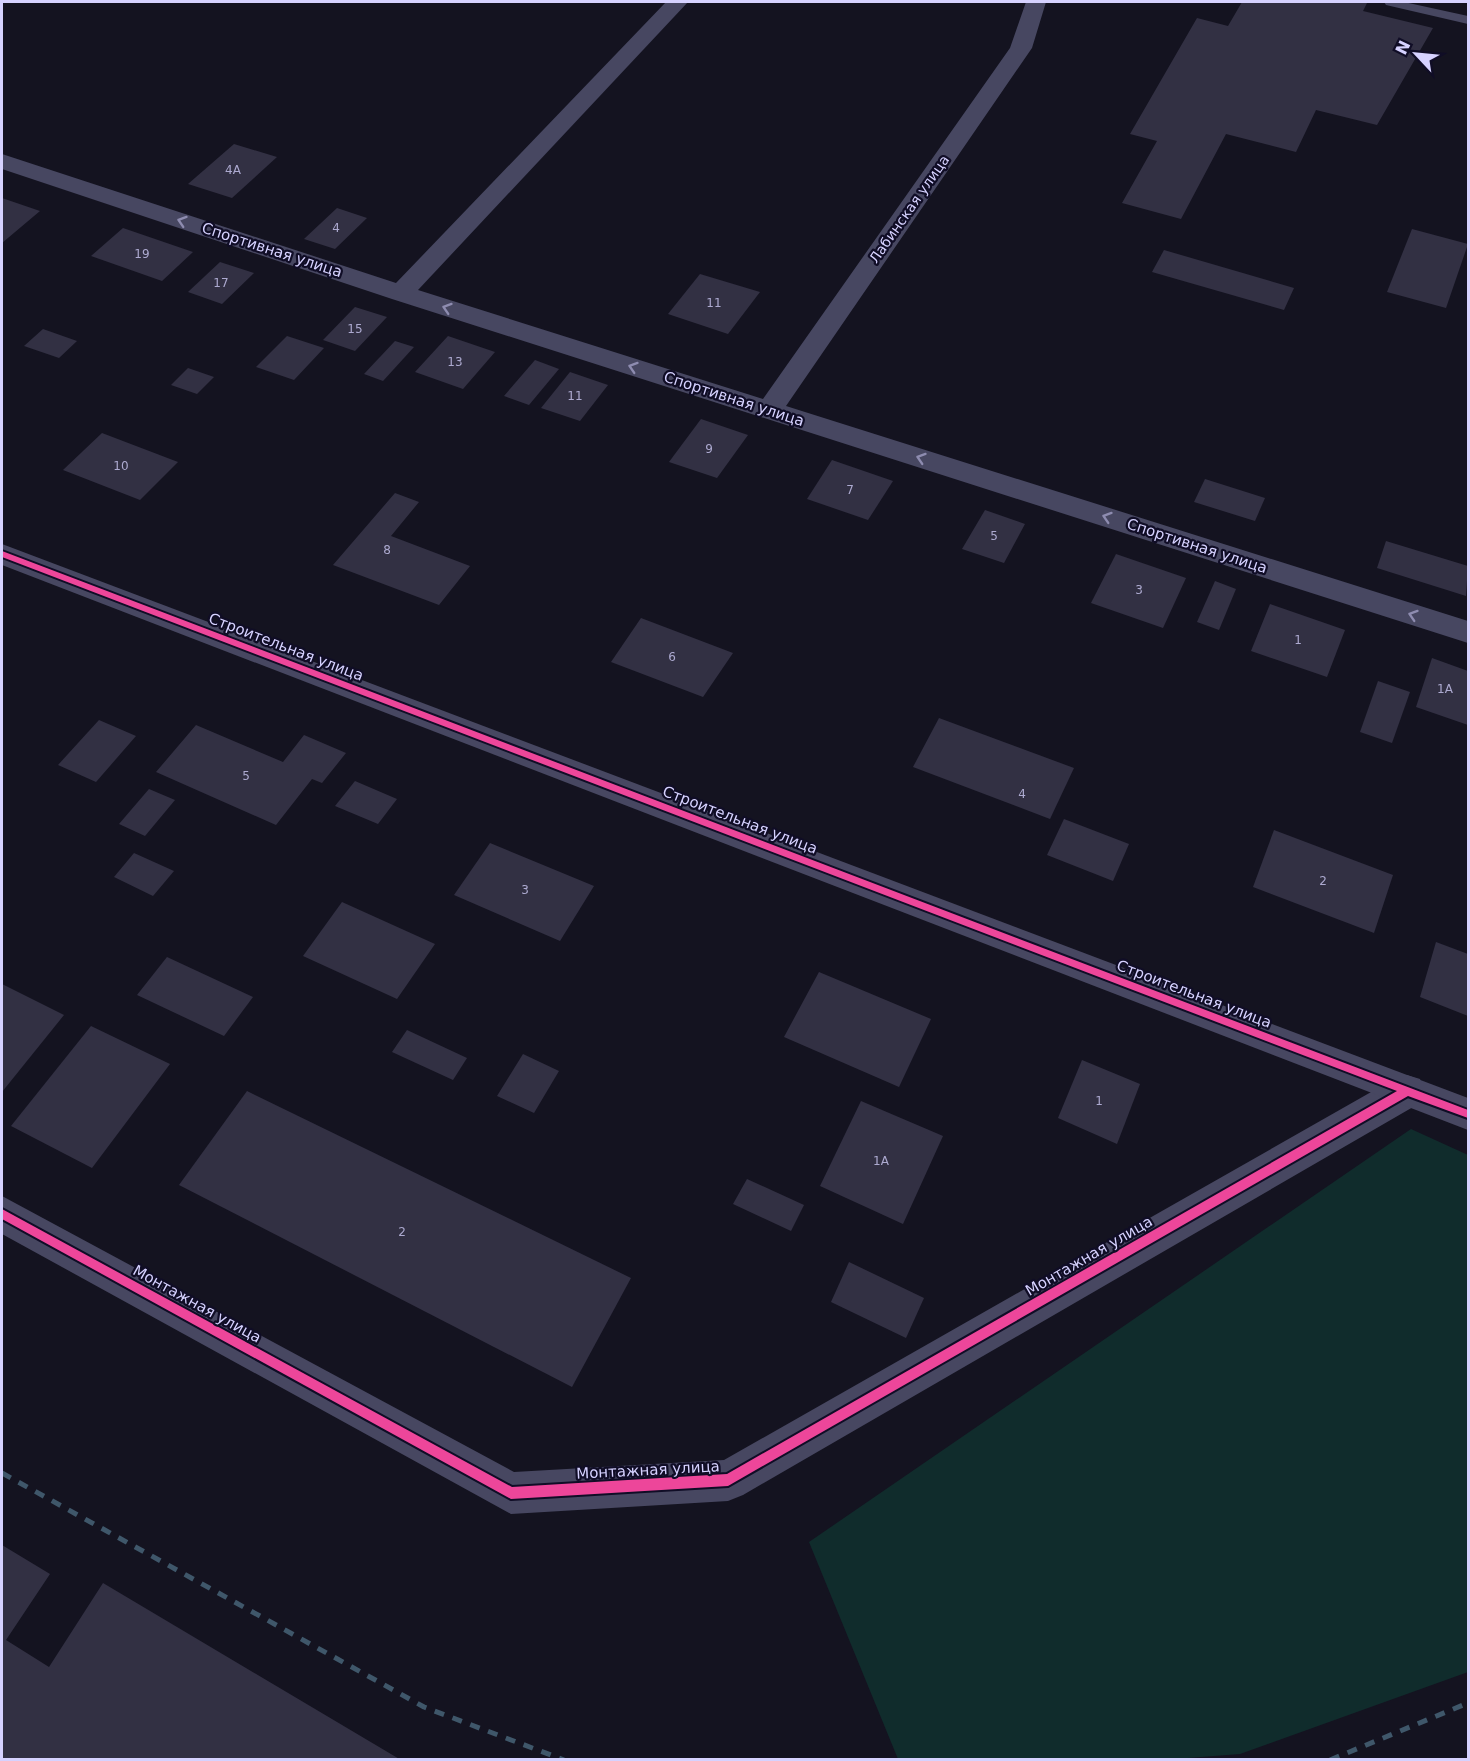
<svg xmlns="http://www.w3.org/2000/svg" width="1470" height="1761" font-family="'DejaVu Sans',sans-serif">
  <rect width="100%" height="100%" fill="#141320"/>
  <path fill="#102c2c" d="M1411 1129 1468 1155V1672L1240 1754 1162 1760 898 1759 809 1542Z"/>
  <g fill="#323043">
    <path d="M1242 2H1360L1367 3 1363 11 1433 28 1377 125 1316 110 1296 152 1226 134 1181 219 1122 203 1157 141 1130 134 1197 18 1228 26Z"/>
    <path d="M234 144 277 157 232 198 188 184Z"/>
    <path d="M2 198 40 211 2 243Z"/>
    <path d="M337 208 367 218 335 249 304 239Z"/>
    <path d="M123 228 193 252 162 281 91 256Z"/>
    <path d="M1412 229 1468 244 1446 308 1387 292Z"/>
    <path d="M1164 250 1294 288 1284 310 1152 272Z"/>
    <path d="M220 262 254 273 222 304 188 292Z"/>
    <path d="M700 274 760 292 728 334 668 314Z"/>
    <path d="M355 307 387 317 355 351 323 340Z"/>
    <path d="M43 329 77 341 59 358 24 346Z"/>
    <path d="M287 336 324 348 294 380 256 367Z"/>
    <path d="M448 336 495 352 463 389 415 372Z"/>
    <path d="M395 341 414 347 383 381 364 374Z"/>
    <path d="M535 360 559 369 529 405 504 396Z"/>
    <path d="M188 368 214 377 197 394 171 385Z"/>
    <path d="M570 372 608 385 580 421 541 408Z"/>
    <path d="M701 419 748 435 717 478 669 462Z"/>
    <path d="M102 433 178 462 140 500 63 470Z"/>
    <path d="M832 460 893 481 868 520 807 499Z"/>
    <path d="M1205 479 1265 498 1255 521 1194 502Z"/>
    <path d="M395 493 419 502 391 536 470 566 439 605 333 565Z"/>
    <path d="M985 510 1025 524 1004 563 962 549Z"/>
    <path d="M1386 541 1468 566 1466 596 1377 568Z"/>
    <path d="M1116 554 1186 578 1163 628 1091 603Z"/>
    <path d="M1215 581 1236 589 1219 630 1197 622Z"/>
    <path d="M1270 604 1345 630 1327 677 1251 651Z"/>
    <path d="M641 618 733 653 703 697 611 662Z"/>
    <path d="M1432 658 1468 671V725L1416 707Z"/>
    <path d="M1378 681 1410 692 1392 743 1360 732Z"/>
    <path d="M939 718 1074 768 1050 819 913 767Z"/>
    <path d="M99 720 136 736 96 782 58 765Z"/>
    <path d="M196 725 283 762 304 735 346 753 322 783 312 779 276 825 156 772Z"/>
    <path d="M355 781 397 799 378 824 335 806Z"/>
    <path d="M149 789 175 800 145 836 119 824Z"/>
    <path d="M1064 819 1129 844 1113 881 1047 855Z"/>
    <path d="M1274 830 1393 875 1374 933 1253 887Z"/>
    <path d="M490 843 594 886 560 941 454 895Z"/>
    <path d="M134 853 174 871 153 896 114 877Z"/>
    <path d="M342 902 435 944 397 999 303 956Z"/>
    <path d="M1436 942 1468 954V1016L1420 997Z"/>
    <path d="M167 957 253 997 224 1036 137 995Z"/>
    <path d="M819 972 931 1019 899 1087 784 1037Z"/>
    <path d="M2 984 64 1015 2 1092Z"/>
    <path d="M91 1026 170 1064 92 1168 11 1126Z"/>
    <path d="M407 1030 467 1058 453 1080 392 1052Z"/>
    <path d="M523 1054 559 1071 534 1113 497 1096Z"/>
    <path d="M1082 1060 1140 1084 1117 1144 1058 1118Z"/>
    <path d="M247 1091 631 1278 572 1387 179 1185Z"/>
    <path d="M861 1101 943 1136 903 1224 820 1186Z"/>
    <path d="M747 1179 804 1205 791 1231 733 1204Z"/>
    <path d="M849 1262 924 1298 906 1338 831 1302Z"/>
    <path d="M2 1545 50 1574 6 1640 49 1667 103 1583 401 1760H2Z"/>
  </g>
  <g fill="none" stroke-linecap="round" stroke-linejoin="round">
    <path fill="#474761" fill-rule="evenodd" d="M1384 2H1404L1468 16V24L1386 5Z"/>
    <g fill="#474761" fill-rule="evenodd">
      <path d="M666 2H688L418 290 763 399 1010 48 1026 2H1046L1032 48 786 406 1468 621V643L392 299 2 169V154L396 283Z"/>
      <path d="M1407 1075 1420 1079 1425 1091 1420 1103 743 1495 728 1501 511 1514 2 1234V1196L514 1472 724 1460 1394 1079Z"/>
    </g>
    <path fill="#474761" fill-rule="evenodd" d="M2 544 1468 1098V1130L2 565Z"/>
    <g stroke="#3f576a" stroke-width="5" stroke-dasharray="10 9" stroke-linecap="butt">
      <path d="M2 1473 424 1707 564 1760"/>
      <path d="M1330 1760 1468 1703"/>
    </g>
    <g stroke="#100d26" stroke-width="4">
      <path id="cycleway" d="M2 551 1468 1110V1118L1408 1096 728 1486 511 1499 2 1219V1209L512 1487 727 1474 1397 1091 2 557Z"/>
    </g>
    <use href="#cycleway" fill="#ed469a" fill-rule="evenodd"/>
  </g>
  <defs><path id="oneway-chevron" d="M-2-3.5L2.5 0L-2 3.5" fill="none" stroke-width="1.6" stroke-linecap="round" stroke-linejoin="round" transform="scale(1.5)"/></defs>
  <g stroke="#8e8cb0">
    <use href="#oneway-chevron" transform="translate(182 221) rotate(-162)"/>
    <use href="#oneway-chevron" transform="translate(447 308) rotate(-162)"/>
    <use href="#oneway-chevron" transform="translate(633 367) rotate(-162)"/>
    <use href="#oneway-chevron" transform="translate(921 458) rotate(-162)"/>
    <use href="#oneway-chevron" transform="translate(1107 517) rotate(-162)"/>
    <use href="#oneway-chevron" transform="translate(1413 615) rotate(-162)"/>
  </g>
  <g text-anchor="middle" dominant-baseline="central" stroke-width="4.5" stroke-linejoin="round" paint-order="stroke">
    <g font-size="12" fill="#adaad0">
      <text x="233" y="170">4А</text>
      <text x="336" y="228">4</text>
      <text x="142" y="254">19</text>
      <text x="221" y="283">17</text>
      <text x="714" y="303">11</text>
      <text x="355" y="329">15</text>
      <text x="455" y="362">13</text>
      <text x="575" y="396">11</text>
      <text x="709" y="449">9</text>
      <text x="121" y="466">10</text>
      <text x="850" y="490">7</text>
      <text x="994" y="536">5</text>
      <text x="387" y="550">8</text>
      <text x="1139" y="590">3</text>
      <text x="1298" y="640">1</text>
      <text x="672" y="657">6</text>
      <text x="1445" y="689">1А</text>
      <text x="246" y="776">5</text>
      <text x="1022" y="794">4</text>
      <text x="1323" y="881">2</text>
      <text x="525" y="890">3</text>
      <text x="1099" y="1101">1</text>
      <text x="881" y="1161">1А</text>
      <text x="402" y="1232">2</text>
    </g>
    <g font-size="14" fill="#d6d2ff" stroke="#100d26">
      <text transform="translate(909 209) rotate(-55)">Лабинская улица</text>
    </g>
    <g font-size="15" fill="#d6d2ff" stroke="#100d26">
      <text transform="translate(272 250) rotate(18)">Спортивная улица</text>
      <text transform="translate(734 399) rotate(18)">Спортивная улица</text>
      <text transform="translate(1197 546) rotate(18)">Спортивная улица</text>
      <text transform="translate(286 647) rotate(21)">Строительная улица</text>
      <text transform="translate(740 820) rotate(21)">Строительная улица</text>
      <text transform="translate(1194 994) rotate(21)">Строительная улица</text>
      <text transform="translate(1089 1256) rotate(-30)">Монтажная улица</text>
      <text transform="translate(197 1304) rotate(29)">Монтажная улица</text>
      <text transform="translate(648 1470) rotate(-3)">Монтажная улица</text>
    </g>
  </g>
  <rect width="1470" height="1761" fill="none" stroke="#d6d2ff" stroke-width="6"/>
  <g transform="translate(1416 54) rotate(296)" stroke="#100d26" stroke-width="4.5" paint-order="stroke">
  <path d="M0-4.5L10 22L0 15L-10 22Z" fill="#d6d2ff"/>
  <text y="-9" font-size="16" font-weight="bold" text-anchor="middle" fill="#d6d2ff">N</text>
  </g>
</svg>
